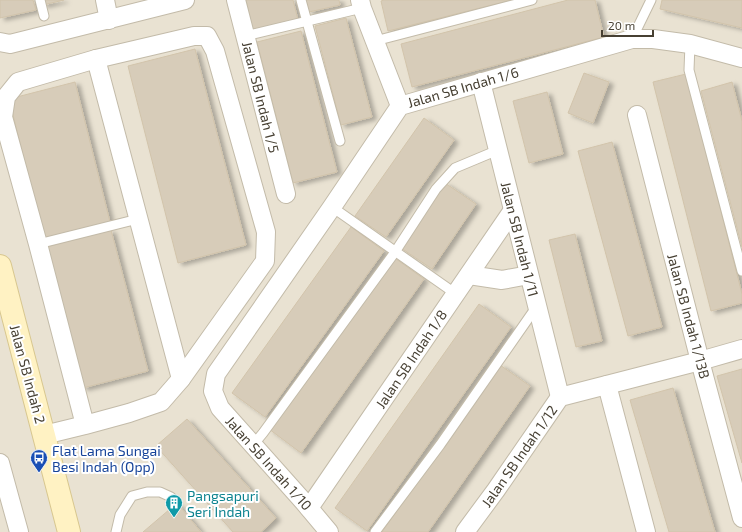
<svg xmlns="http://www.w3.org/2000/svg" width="742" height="532" font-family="'Exo 2',sans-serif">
  <defs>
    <filter id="shadow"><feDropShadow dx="4.5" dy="2.5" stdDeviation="2" flood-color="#0004"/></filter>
  </defs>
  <rect width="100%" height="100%" fill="#f4f0e4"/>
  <rect fill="#e9e2d2" x="0" y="0" width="742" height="532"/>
  <g fill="#d7ccb9" stroke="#d2c4ab" filter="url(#shadow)">
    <path d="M0 0H33L36 10 0 18Z"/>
    <path d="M42 0H64L43 5Z"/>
    <path d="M246 0H293L298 20 253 31Z"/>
    <path d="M306 0H339L340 5 309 12Z"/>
    <path d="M384 0H512L388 31 381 1Z"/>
    <path d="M568 0H595L604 37 412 87 401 44Z"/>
    <path d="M662 0H742V28L660 9Z"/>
    <path d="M346 18 372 117 341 125 315 26Z"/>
    <path d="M301 31 337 172 293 183 257 42Z"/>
    <path d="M195 49 246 245 178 263 128 66Z"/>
    <path d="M584 73 609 82 593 123 568 113Z"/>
    <path d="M686 74 742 294V303L711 311 653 82Z"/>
    <path d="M75 82 110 222 44 239 9 99Z"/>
    <path d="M732 82 742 121V247L701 91Z"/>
    <path d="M547 92 563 154 529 163 513 101Z"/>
    <path d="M424 118 454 140 386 237 355 216Z"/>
    <path d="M612 142 662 327 628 336 578 151Z"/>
    <path d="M445 183 476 204 432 269 401 248Z"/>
    <path d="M351 227 384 251 265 417 232 393Z"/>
    <path d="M111 230 148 371 83 388 46 247Z"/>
    <path d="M575 234 602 341 576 347 549 240Z"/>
    <path d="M392 256 424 279 301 453 269 429Z"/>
    <path d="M479 304 511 327 367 531 335 508Z"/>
    <path d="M500 365 530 386 428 532H382Z"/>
    <path d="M742 369V463L717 376Z"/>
    <path d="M673 388 715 532H669L630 400Z"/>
    <path d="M187 419 276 518 261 532H233L156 446Z"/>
    <path d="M177 503 201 532H143Z"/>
  </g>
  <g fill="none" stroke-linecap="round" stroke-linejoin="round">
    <g stroke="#c3bba9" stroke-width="11">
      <g id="lane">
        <path d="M40 0 44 16"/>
        <path d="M301 0 340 141"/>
        <path d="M245 36 362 8"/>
        <path d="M632 39 651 0"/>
        <path d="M375 41 532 0"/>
        <path d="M690 44 689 70 742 271"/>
        <path d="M332 207 456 294"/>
        <path d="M38 244 138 219"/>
        <path d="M253 445 263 433 395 252 436 189 455 168 498 150"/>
        <path d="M116 532 120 515 132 496 147 492H160L171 497"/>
        <path d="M375 532 440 445 537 306"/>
      </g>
    </g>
    <g stroke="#c3bba9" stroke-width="20">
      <g id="street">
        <path d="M105 0 109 20"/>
        <path d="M236 0 286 194"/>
        <path d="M360 0 362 8 400 106"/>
        <path d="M0 42 10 44 185 0"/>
        <path d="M96 59 181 379"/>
        <path d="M481 82 560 397"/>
        <path d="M637 115 700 361 742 518"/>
        <path d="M469 275 502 280 529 275"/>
        <path d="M607 385 646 532"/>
        <path d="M44 435 85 425 129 413 161 402 181 379 265 261 266 232 215 51 207 36H194L96 59 18 82 6 97 3 117 38 244 85 425"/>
        <path d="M0 463 19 532"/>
        <path d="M309 508 513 210"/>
        <path d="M329 532 303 501 220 408 213 391 216 374 332 207 400 106 632 39H653L690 44 742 58"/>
        <path d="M465 532 496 490 560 397 700 361 742 349"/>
      </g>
    </g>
    <g stroke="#d8c78f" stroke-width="24">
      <path id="secondary" d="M0 266 69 532"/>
    </g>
    <use href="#lane" stroke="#fff" stroke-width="9"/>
    <use href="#street" stroke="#fff" stroke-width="18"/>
    <use href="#secondary" stroke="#fff2c3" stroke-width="22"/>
  </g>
  <defs>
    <g id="bus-pin" transform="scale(0.9)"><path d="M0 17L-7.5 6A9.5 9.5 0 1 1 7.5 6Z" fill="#1a4fb4" stroke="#fff"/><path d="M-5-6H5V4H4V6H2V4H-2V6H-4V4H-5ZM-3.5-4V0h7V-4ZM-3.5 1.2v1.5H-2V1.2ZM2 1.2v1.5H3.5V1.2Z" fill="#fff"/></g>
    <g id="building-pin" transform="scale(0.9)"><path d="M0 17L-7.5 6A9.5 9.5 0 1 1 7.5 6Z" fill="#0f9aa8" stroke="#fff"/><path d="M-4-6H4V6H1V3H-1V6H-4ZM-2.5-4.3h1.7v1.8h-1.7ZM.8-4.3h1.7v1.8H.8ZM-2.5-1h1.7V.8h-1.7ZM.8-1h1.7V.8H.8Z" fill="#fff"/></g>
  </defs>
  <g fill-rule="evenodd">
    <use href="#bus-pin" x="39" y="458"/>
    <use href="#building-pin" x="174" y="503"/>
  </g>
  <g text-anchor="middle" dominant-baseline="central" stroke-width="4" stroke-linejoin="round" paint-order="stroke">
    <g font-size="14" fill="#474033" stroke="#fff">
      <text transform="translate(463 87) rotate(-16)">Jalan SB Indah 1/6</text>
      <text transform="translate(261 97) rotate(76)">Jalan SB Indah 1/5</text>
      <text transform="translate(520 239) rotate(76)">Jalan SB Indah 1/11</text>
      <text transform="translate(689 316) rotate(75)">Jalan SB Indah 1/13B</text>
      <text transform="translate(411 359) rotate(-56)">Jalan SB Indah 1/8</text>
      <text transform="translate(28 374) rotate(75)">Jalan SB Indah 2</text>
      <text transform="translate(519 456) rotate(-55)">Jalan SB Indah 1/12</text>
      <text transform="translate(269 463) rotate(48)">Jalan SB Indah 1/10</text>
    </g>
    <g font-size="14" fill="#164399" stroke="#fff" text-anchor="start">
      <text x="52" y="450">Flat Lama Sungai<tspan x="52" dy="16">Besi Indah (Opp)</tspan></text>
    </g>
    <g font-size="14" fill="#0d838f" stroke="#fff" text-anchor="start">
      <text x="187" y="495">Pangsapuri<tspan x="187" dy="16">Seri Indah</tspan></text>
    </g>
  </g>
  <path d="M602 30v6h51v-6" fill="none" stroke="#474033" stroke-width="2"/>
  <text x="608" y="30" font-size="12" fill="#474033" stroke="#ffffff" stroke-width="3" paint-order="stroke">20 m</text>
</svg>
